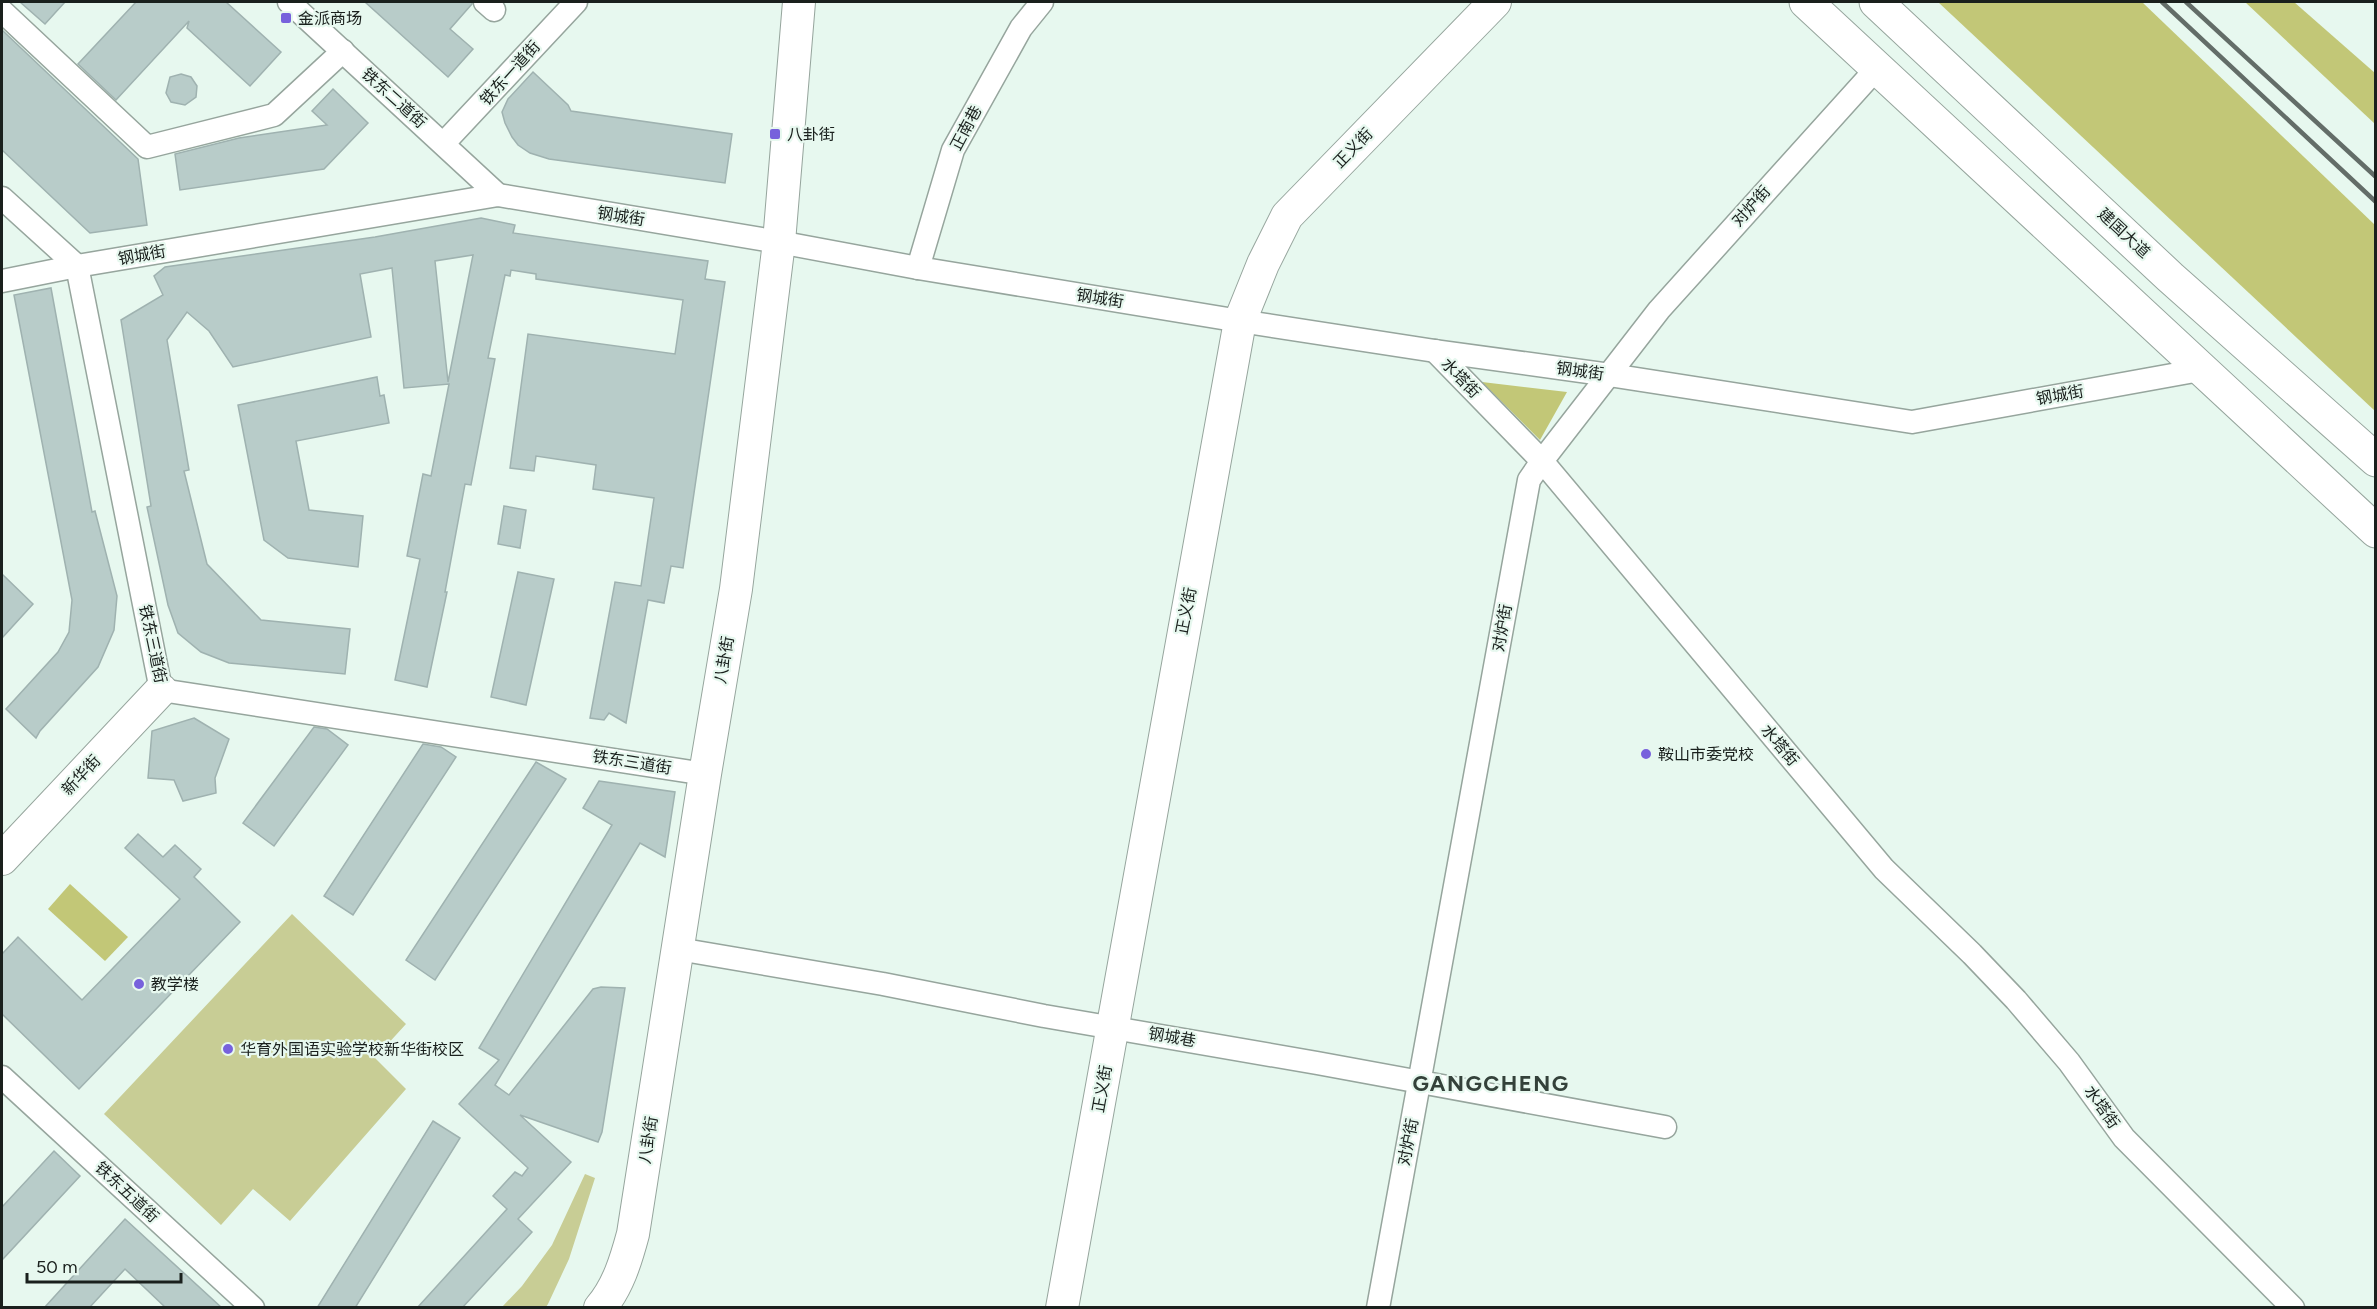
<svg xmlns="http://www.w3.org/2000/svg" width="2377" height="1309" font-family="Figtree,'Noto Sans SC',sans-serif">
  <rect width="100%" height="100%" fill="#e7f8ef"/>
  <g fill="#c8cd95">
    <path d="M292 914 406 1024 375 1058 406 1089 290 1221 253 1189 221 1225 104 1114Z"/>
    <path d="M585 1174 595 1178 569 1259 548 1304 546 1307H502L522 1286 552 1245Z"/>
  </g>
  <g fill="#c2c777">
    <path d="M1938 2H2142L2375 225V411Z"/>
    <path d="M2245 2H2294L2375 73V124Z"/>
    <path d="M1482 382 1567 392 1540 440Z"/>
    <path d="M70 884 128 937 105 961 48 909Z"/>
  </g>
  <g fill="#b8ccc9" stroke="#9fb2b0" stroke-width="1.5" fill-rule="evenodd">
    <path d="M20 2H65L45 24Z"/>
    <path d="M136 2H226L281 52 250 86 187 28 189 21 116 100 78 64Z"/>
    <path d="M365 2H472V4L450 29 473 49 448 77Z"/>
    <path d="M2 30 138 159 147 225 90 233 2 150Z"/>
    <path d="M533 72 568 105 571 111 732 134 725 183 549 159 530 153 518 145 512 137 505 123 502 112 508 99Z"/>
    <path d="M181 74 191 77 197 86 196 97 185 105 171 102 166 93 170 77Z"/>
    <path d="M333 89 368 123 324 169 180 190 175 154 239 138 327 125 312 111Z"/>
    <path d="M481 218 515 225 513 233 708 261 705 279 725 282 683 568 671 566 664 603 648 600 626 723 609 713 604 720 590 718 615 582 641 586 654 498 593 489 596 465 536 456 534 471 510 468 528 334 675 354 683 300 536 279V274L511 270 510 276 505 275 488 358 495 359 471 485 465 484 445 592H447L427 687 395 680 420 559 407 556 423 474 431 476 449 384 404 388 392 268 360 274 371 337 233 367 209 331 187 312 167 340 189 470 184 471 207 564 261 620 350 629 345 674 229 663 201 652 178 633 168 605 147 507 151 506 121 320 163 295 154 276 165 267 375 237ZM473 255 448 382 435 261Z"/>
    <path d="M51 288 92 512 95 511 117 596 114 630 98 667 40 731 36 738 6 709 58 652 69 632 72 600 14 295Z"/>
    <path d="M377 377 380 396 384 395 389 423 296 441 309 510 363 516 358 567 288 558 264 540 238 405Z"/>
    <path d="M504 506 526 510 520 548 498 544Z"/>
    <path d="M518 572 554 579 526 705 491 697Z"/>
    <path d="M2 574 33 604 2 638Z"/>
    <path d="M194 718 229 739 215 778 216 793 183 801 174 780 148 778 152 731Z"/>
    <path d="M314 727 327 729 348 745 274 846 243 823Z"/>
    <path d="M423 744 441 747 456 757 353 915 324 896Z"/>
    <path d="M536 762 566 779 435 980 406 960Z"/>
    <path d="M599 781 675 792 665 857 640 843 495 1085 509 1095 593 989 601 987 625 988 602 1132 598 1142 520 1115 571 1162 518 1219 532 1232 462 1308H417L507 1209 493 1196 515 1172 522 1176 528 1168 459 1104 499 1060 479 1048 612 825 583 808Z"/>
    <path d="M138 834 163 857 175 845 201 869 194 877 240 922 79 1089 2 1014V954L18 937 82 1000 180 899 125 848Z"/>
    <path d="M433 1121 460 1138 355 1308H317Z"/>
    <path d="M54 1151 80 1176 2 1260V1207Z"/>
    <path d="M125 1219 222 1308H166L125 1269 89 1308H44Z"/>
  </g>
  <g fill="none" stroke-linecap="round" stroke-linejoin="round">
    <g stroke="#96a59d" stroke-width="25">
      <g id="street">
        <path d="M289 2 498 195"/>
        <path d="M485 2 494 10"/>
        <path d="M2 11 147 147 274 115 343 51"/>
        <path d="M444 143 576 2"/>
        <path d="M2 198 77 266 161 690 705 774"/>
        <path d="M918 268 953 150 1021 28 1042 2"/>
        <path d="M2 281 77 266 498 195 779 242 918 268 1240 321 1435 351 1610 375 1912 422 2200 370"/>
        <path d="M1435 351 1542 461 1884 869 1972 954 2016 1000 2069 1062 2124 1138 2293 1308"/>
        <path d="M678 949 883 984 1044 1016 1317 1063 1665 1127"/>
        <path d="M2 1077 253 1308"/>
        <path d="M1378 1308 1529 480 1542 461 1659 310 1877 68"/>
      </g>
    </g>
    <g stroke="#96a59d" stroke-width="34">
      <g id="secondary">
        <path d="M2 859 161 690"/>
        <path d="M600 1308C618 1287 626 1260 633 1234L705 774 736 589 779 242 799 2"/>
        <path d="M1062 1308 1240 321 1263 264 1287 216 1495 2"/>
      </g>
    </g>
    <g stroke="#96a59d" stroke-width="35">
      <g id="highway">
        <path d="M1806 2 2376 531"/>
        <path d="M1876 2 2170 277 2376 460"/>
      </g>
    </g>
    <use href="#street" stroke="#fff" stroke-width="22"/>
    <use href="#secondary" stroke="#fff" stroke-width="32"/>
    <use href="#highway" stroke="#fff" stroke-width="33"/>
    <g stroke="#636d68" stroke-width="4.5">
      <path d="M2162 2 2376 202"/>
      <path d="M2186 2 2376 177"/>
    </g>
  </g>
  <g fill="#7761dc" stroke="#e7f8ef" stroke-width="2">
    <rect x="280" y="12" width="12" height="12" rx="3"/>
    <rect x="769" y="128" width="12" height="12" rx="3"/>
    <circle cx="1646" cy="754" r="6"/>
    <circle cx="139" cy="984" r="6"/>
    <circle cx="228" cy="1049" r="6"/>
  </g>
  <g text-anchor="middle" dominant-baseline="central" stroke-width="4.5" stroke-linejoin="round" paint-order="stroke">
    <g font-size="16" fill="#1a201d" stroke="#e7f8ef" text-anchor="start">
      <text x="298" y="18">金派商场</text>
      <text x="787" y="134">八卦街</text>
      <text x="1658" y="754">鞍山市委党校</text>
      <text x="151" y="984">教学楼</text>
      <text x="240" y="1049">华育外国语实验学校新华街校区</text>
    </g>
    <g font-size="16" fill="#1a201d" stroke="#e7f8ef">
      <text transform="translate(510 73) rotate(-48)">铁东一道街</text>
      <text transform="translate(394 98) rotate(42)">铁东二道街</text>
      <text transform="translate(966 128) rotate(-62)">正南巷</text>
      <text transform="translate(1353 148) rotate(-46)">正义街</text>
      <text transform="translate(1751 206) rotate(-48)">对炉街</text>
      <text transform="translate(621 216) rotate(9)">钢城街</text>
      <text transform="translate(2124 233) rotate(43)">建国大道</text>
      <text transform="translate(142 255) rotate(-10)">钢城街</text>
      <text transform="translate(1100 298) rotate(9)">钢城街</text>
      <text transform="translate(1580 371) rotate(8)">钢城街</text>
      <text transform="translate(1461 378) rotate(46)">水塔街</text>
      <text transform="translate(2060 395) rotate(-10)">钢城街</text>
      <text transform="translate(1186 611) rotate(-79)">正义街</text>
      <text transform="translate(1502 628) rotate(-80)">对炉街</text>
      <text transform="translate(153 644) rotate(78)">铁东三道街</text>
      <text transform="translate(724 660) rotate(-80)">八卦街</text>
      <text transform="translate(1780 745) rotate(50)">水塔街</text>
      <text transform="translate(632 762) rotate(9)">铁东三道街</text>
      <text transform="translate(81 775) rotate(-47)">新华街</text>
      <text transform="translate(1172 1037) rotate(10)">钢城巷</text>
      <text transform="translate(1102 1089) rotate(-80)">正义街</text>
      <text transform="translate(2102 1107) rotate(55)">水塔街</text>
      <text transform="translate(648 1140) rotate(-81)">八卦街</text>
      <text transform="translate(1408 1142) rotate(-79)">对炉街</text>
      <text transform="translate(127 1192) rotate(43)">铁东五道街</text>
    </g>
    <g font-size="22" font-weight="bold" letter-spacing="1.5" fill="#34413a" stroke="#e7f8ef">
      <text x="1491" y="1083">GANGCHENG</text>
    </g>
  </g>
  <rect width="2377" height="1309" fill="none" stroke="#1a201d" stroke-width="6"/>
  <path d="M27 1273v9h154v-9" fill="none" stroke="#1a201d" stroke-width="3"/>
  <text x="36" y="1273" font-size="18" fill="#1a201d" stroke="#e7f8ef" stroke-width="4.5" paint-order="stroke">50 m</text>
</svg>
